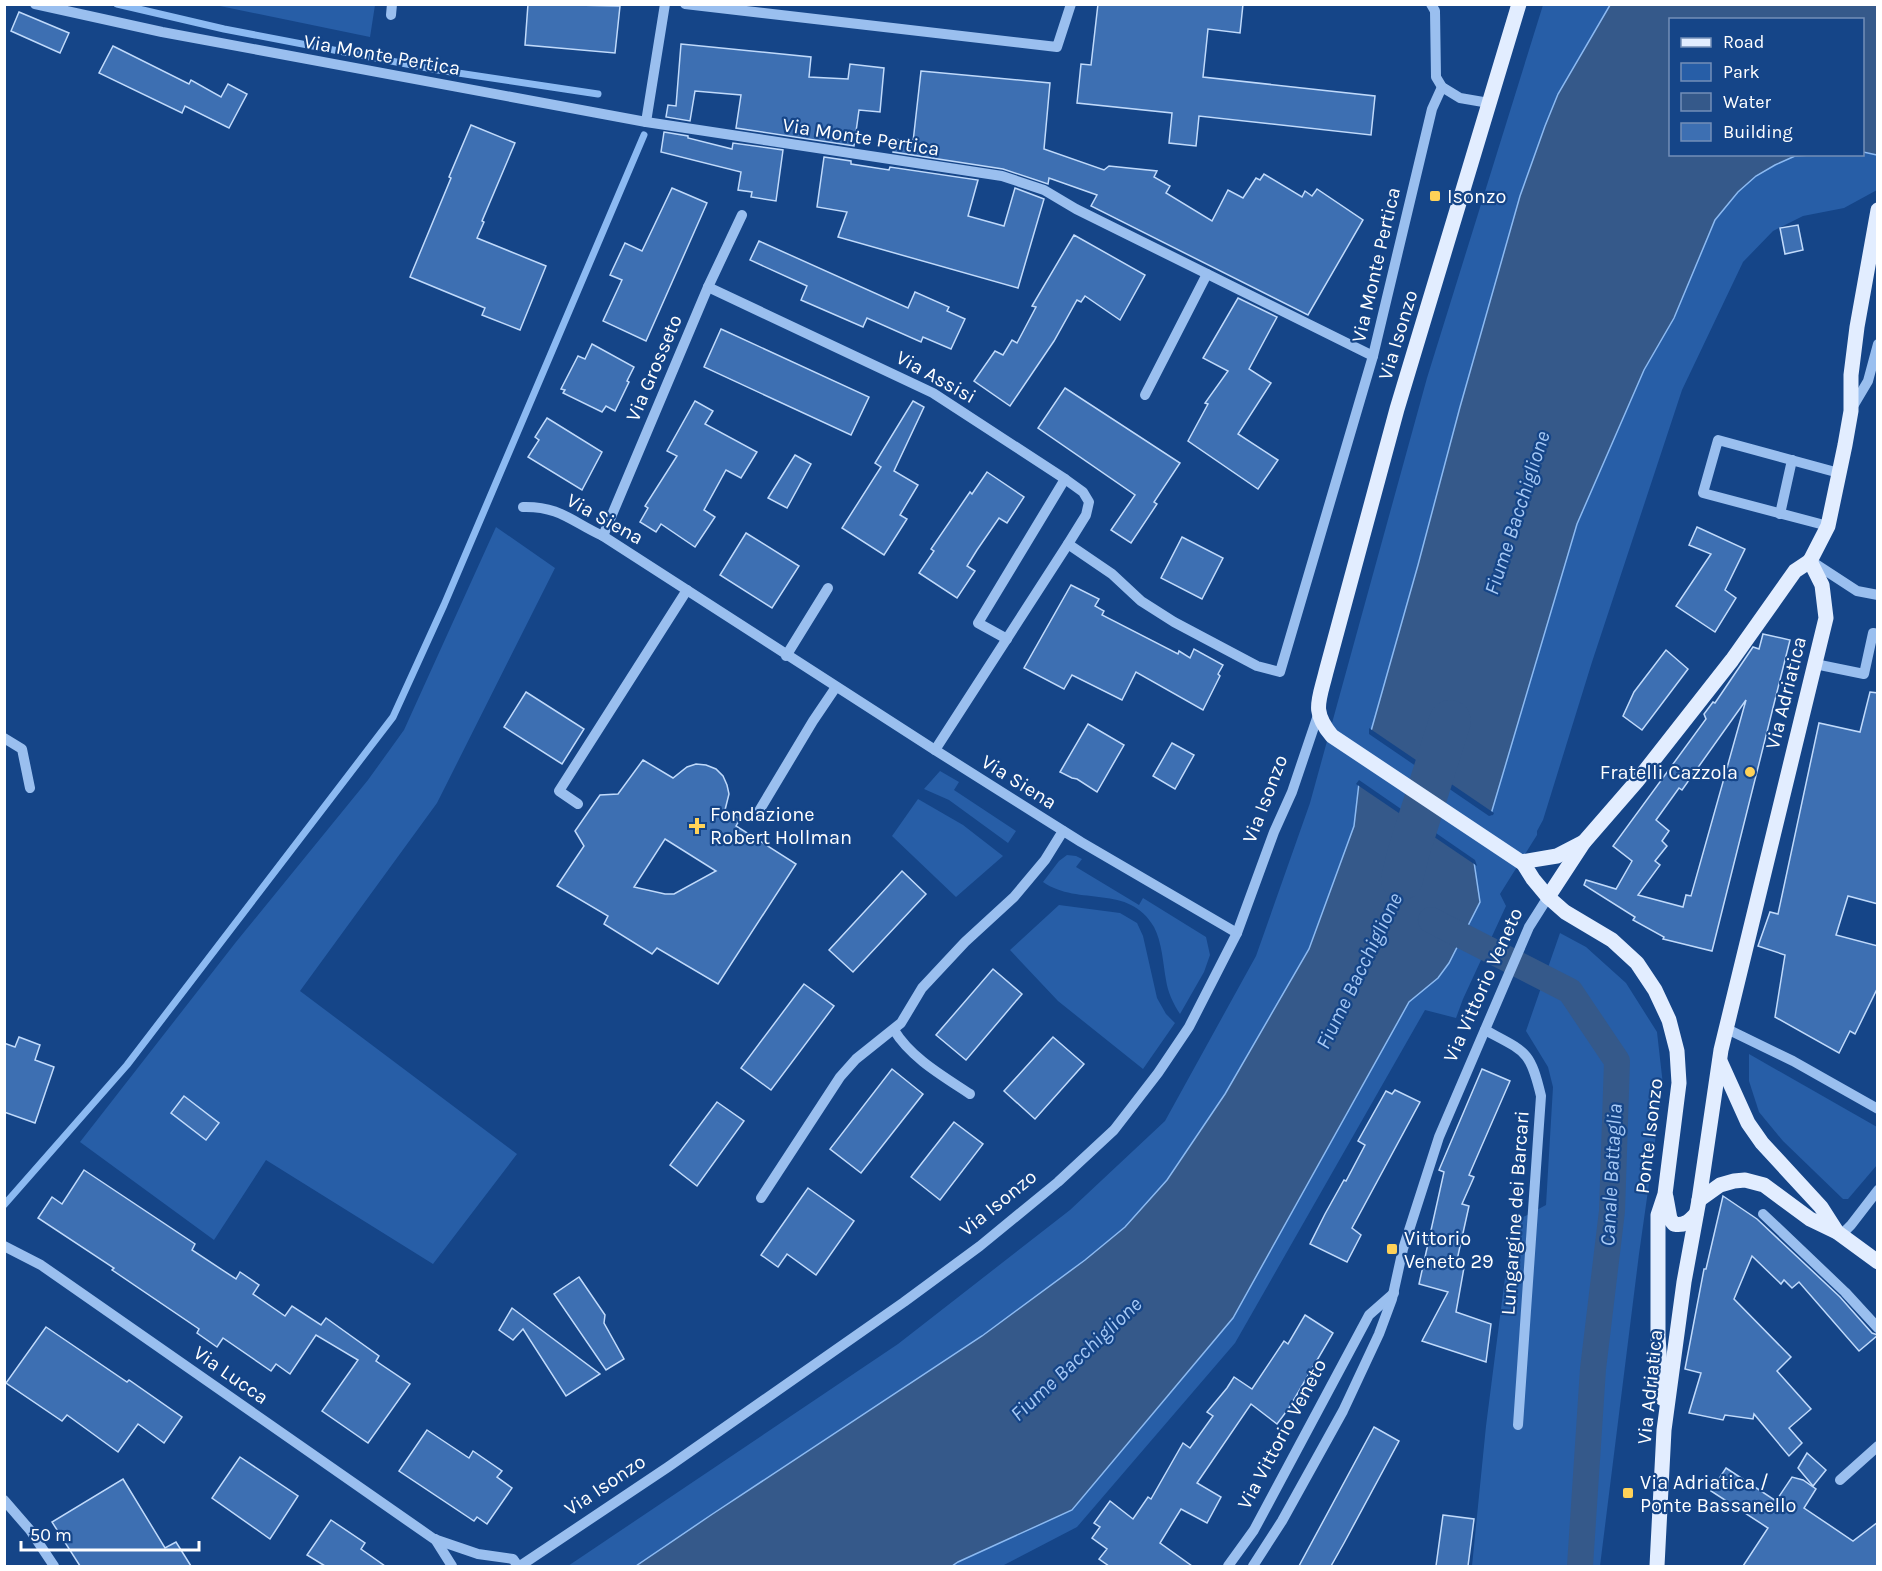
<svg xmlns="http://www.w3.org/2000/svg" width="1882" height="1571" font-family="Karla,sans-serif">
  <rect width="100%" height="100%" fill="#154588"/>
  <g fill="#275ea7" fill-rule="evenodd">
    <path d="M215 5 375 4V5L370 37Z"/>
    <path d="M1543 5H1877V190L1844 208 1803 216 1773 231 1743 262 1682 390 1592 662 1543 820 1537 831V835L1500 894 1506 906 1463 999 1456 1018 1425 1010 1235 1343 1077 1527 1002 1566H568L898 1344 1070 1210 1165 1121 1256 956 1310 803 1427 378ZM1670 20H1862V154H1670Z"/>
    <path d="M496 527 555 568 437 803 300 991 517 1154 433 1264 266 1160 214 1240 80 1142 236 942 368 780 404 730Z"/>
    <path d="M940 771 959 782 954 790 1016 831 1008 843 949 800 924 789Z"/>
    <path d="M918 799 963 825 1003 856 956 897 892 836Z"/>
    <path d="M1067 855 1076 856 1082 859 1076 867 1139 905 1143 898 1206 937 1210 955 1204 972 1180 1014C1173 1003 1168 993 1166 980 1163 963 1162 942 1154 927 1129 883 1079 907 1043 882L1059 861Z"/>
    <path d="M1059 905 1120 913 1137 923 1143 936 1157 998 1166 1014 1175 1023 1143 1069 1058 1001 1010 950Z"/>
    <path d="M1560 933 1586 947 1626 983 1657 1032 1663 1085 1639 1254 1600 1566H1472L1486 1426 1512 1223 1546 1205 1553 1087 1548 1067 1526 1031Z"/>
    <path d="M1749 1054 1877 1127V1165L1848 1199H1843L1783 1141 1759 1112 1749 1081Z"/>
  </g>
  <g fill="#35598a" stroke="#8cbaf2" stroke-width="1.5">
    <path d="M1610 5H1877V155L1863 152 1862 20H1670V154L1810 155 1795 156 1775 165 1756 176 1738 192 1715 220 1674 318 1644 370 1577 524 1491 814 1371 731 1418 565 1460 407 1520 196 1545 126 1558 94Z"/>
    <path d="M1359 783 1474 862 1480 902 1449 963 1438 978 1409 1002 1233 1318 1072 1510 958 1562 952 1566H636L711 1515 982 1336 1085 1260 1125 1227 1167 1180 1225 1094 1309 949 1354 826Z"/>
  </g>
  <g fill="#154588">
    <path d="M1369 728 1494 813 1493 815 1489 816 1369 734Z"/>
    <path d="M1359 780 1475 860 1477 866 1356 784Z"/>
  </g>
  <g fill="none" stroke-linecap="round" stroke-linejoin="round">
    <g stroke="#8cbaf2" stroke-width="7">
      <path d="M117 4 224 29 438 70 598 94"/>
      <path d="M4 1205 127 1065 393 717 444 605 644 135"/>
    </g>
    <path stroke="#35598a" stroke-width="26" d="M1431 920 1570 991 1617 1061 1612 1211 1593 1369 1580 1566"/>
    <path stroke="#35598a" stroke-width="42" d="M1402 879 1409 851 1450 721"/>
  </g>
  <g fill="#3d6fb2" stroke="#c0dafb" stroke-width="1.5" fill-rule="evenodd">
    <path d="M528 4 620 6 615 53 525 45Z"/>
    <path d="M1098 4H1243L1240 33 1208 29 1203 77 1375 96 1371 135 1199 116 1196 146 1169 143 1172 113 1077 103 1081 64 1091 65Z"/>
    <path d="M19 12 69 33 60 53 11 31Z"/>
    <path d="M681 44 811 57 809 77 848 79 850 64 884 68 880 112 859 110 854 146 736 128 741 95 695 91 690 121 666 117 668 105 676 106Z"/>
    <path d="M113 46 189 84 191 80 221 97 228 84 247 94 229 128 185 106 182 113 99 73Z"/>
    <path d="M921 71 1050 83 1044 149 1104 170 1109 166 1157 171 1154 177 1170 186 1166 193 1212 221 1228 190 1243 198 1256 178 1260 180 1264 174 1302 197 1305 191 1312 196 1317 189 1363 220 1308 315 1091 206 1097 195 1049 178 1048 184 1003 169 893 152 895 139 913 142Z"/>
    <path d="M471 125 515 143 482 221 484 222 477 238 546 266 520 330 482 315 485 308 410 277 451 178 449 177Z"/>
    <path d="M664 132 688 136V138L732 149 733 143 783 150 776 201 751 197 752 192 738 190 741 172 661 152Z"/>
    <path d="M824 157 851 161V164L889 170 890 167 978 180 968 216 1004 226 1015 188 1044 199 1018 288 838 237 847 212 817 207Z"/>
    <path d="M672 188 707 203 646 341 603 321 622 280 610 275 625 243 642 251Z"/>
    <path d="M1798 225 1803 250 1785 254 1780 228Z"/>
    <path d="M1074 235 1145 275 1120 320 1085 296 1081 302 1077 300 1054 341 1010 406 974 381 995 351 1003 355 1012 340 1017 343 1036 307 1032 306Z"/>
    <path d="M759 241 908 308 915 292 949 307 947 311 965 319 951 349 923 337 921 342 867 318 863 327 801 300 807 286 750 260Z"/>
    <path d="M1238 298 1277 317 1249 369 1271 383 1238 434 1278 460 1258 489 1188 441 1208 404 1205 403 1228 371 1203 358Z"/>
    <path d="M721 329 869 397 851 435 704 367Z"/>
    <path d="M592 344 634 367 627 381 629 382 615 411 606 406 602 412 563 393 565 390 561 389 578 356 585 359Z"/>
    <path d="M1065 388 1180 463 1154 502 1157 504 1131 543 1111 530 1135 495 1038 428Z"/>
    <path d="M695 401 713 411 705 424 757 452 741 478 726 470 704 510 715 517 695 547 661 524 656 532 640 522 648 508 645 506 677 456 667 451Z"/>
    <path d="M913 401 924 407 894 471 918 485 900 515 907 519 884 555 842 528 881 467 875 463Z"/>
    <path d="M547 418 602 452 582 490 528 457 539 440 535 437Z"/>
    <path d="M795 455 811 464 787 508 768 498Z"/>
    <path d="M987 472 1024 497 1007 523 999 518 977 550 967 566 975 571 957 598 919 573 934 551 931 549 970 492 972 494Z"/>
    <path d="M1697 527 1745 549 1725 590 1736 598 1715 632 1676 606 1711 554 1689 545Z"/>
    <path d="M746 533 799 566 772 608 720 575Z"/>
    <path d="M1182 537 1223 558 1202 599 1161 578Z"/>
    <path d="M1071 585 1099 599 1095 606 1104 611 1102 615 1178 654 1179 651 1190 658 1194 649 1223 665 1218 674 1220 676 1203 710 1136 672 1122 700 1072 675 1064 689 1024 668Z"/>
    <path d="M1763 634 1790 640 1712 951 1663 939 1664 937 1633 920 1635 917 1584 885 1586 880 1616 889 1632 861 1613 846 1706 719 1704 714 1713 702 1715 703 1753 647 1759 649ZM1746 700 1691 896 1686 895 1683 907 1638 895 1660 865 1655 861 1667 846 1662 841 1669 831 1656 820 1679 788 1682 790Z"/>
    <path d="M1666 650 1688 669 1642 730 1623 716 1634 692Z"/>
    <path d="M526 692 584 729 562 764 504 727Z"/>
    <path d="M1870 692 1878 693V904L1848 896 1836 935 1878 946V987L1855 1034 1850 1031 1839 1053 1775 1017 1785 955 1758 946 1770 912 1778 914 1819 723 1860 732Z"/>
    <path d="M1088 724 1124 745 1097 792 1077 779 1072 778 1060 772Z"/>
    <path d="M1172 743 1194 755 1175 789 1153 776Z"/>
    <path d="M643 760 673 778 687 767 696 764 706 765 716 769 723 776 727 785 729 794 725 810 740 819 736 826 796 864 718 984 657 948 652 954 604 924 608 916 557 886 584 846 575 831 600 795 618 794ZM665 839 716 871 674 894H665L634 887Z"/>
    <path d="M902 871 926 894 853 972 829 950Z"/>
    <path d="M993 969 1022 994 966 1060 936 1035Z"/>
    <path d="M804 984 834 1006 771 1090 741 1068Z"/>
    <path d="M19 1037 40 1045 35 1060 54 1067 35 1123 4 1112V1043L15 1047Z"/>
    <path d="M1053 1037 1084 1064 1035 1119 1004 1091Z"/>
    <path d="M892 1069 923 1094 861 1173 830 1149Z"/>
    <path d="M1482 1069 1510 1081 1469 1175 1474 1177 1462 1204 1469 1206 1457 1260 1465 1262 1456 1312 1491 1324 1486 1362 1422 1341 1448 1292 1419 1284 1444 1172 1439 1170Z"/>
    <path d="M1395 1090 1420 1102 1352 1228 1361 1235 1347 1262 1310 1244 1325 1214 1344 1180 1346 1181 1365 1145 1358 1141 1386 1091 1392 1094Z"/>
    <path d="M184 1096 219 1123 206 1140 171 1113Z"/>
    <path d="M717 1102 744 1121 697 1186 670 1165Z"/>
    <path d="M954 1122 983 1144 940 1200 911 1177Z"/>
    <path d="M84 1170 195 1244 192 1250 236 1279 240 1272 259 1285 253 1294 285 1316 292 1306 321 1325 326 1318 379 1356 376 1361 410 1384 368 1443 322 1411 358 1360 316 1335 290 1374 276 1364 271 1371 223 1338 217 1347 197 1333 199 1329 112 1270 114 1268 38 1218 52 1197 62 1204Z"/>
    <path d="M808 1188 854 1221 816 1275 787 1254 778 1267 761 1255Z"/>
    <path d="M1723 1196 1757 1219 1840 1297 1872 1333 1878 1335 1859 1351 1799 1282 1792 1288 1784 1280 1781 1284 1752 1256 1734 1299 1791 1357 1777 1371 1811 1409 1789 1428 1802 1443 1789 1456 1754 1414 1753 1419 1725 1415 1723 1420 1689 1413 1701 1373 1685 1369 1704 1269H1706Z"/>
    <path d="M579 1277 605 1315 604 1323 624 1359 606 1370 554 1294Z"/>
    <path d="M512 1308 600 1374 566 1396 523 1329 513 1340 499 1330Z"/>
    <path d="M1305 1315 1333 1333 1289 1408 1277 1424 1251 1404 1197 1483 1221 1497 1207 1523 1181 1509 1160 1543 1192 1566H1109L1099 1559 1107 1549 1092 1538 1100 1527 1094 1523 1110 1501 1133 1519 1148 1497 1151 1499 1183 1443 1190 1448 1213 1416 1207 1412 1227 1388 1234 1377 1252 1389 1284 1341 1288 1344Z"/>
    <path d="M46 1327 127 1382 129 1380 182 1417 164 1443 138 1424 118 1452 67 1415 62 1421 6 1383Z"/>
    <path d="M1374 1427 1399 1441 1344 1543 1331 1566H1299Z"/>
    <path d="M427 1430 469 1458 473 1451 502 1471 497 1477 512 1488 487 1524 477 1517 474 1521 399 1471Z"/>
    <path d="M1807 1453 1826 1470 1813 1486 1798 1468Z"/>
    <path d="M240 1457 298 1496 270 1539 212 1498Z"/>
    <path d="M1726 1468 1776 1501 1792 1477 1803 1480 1816 1489 1804 1508 1853 1541 1878 1522V1566H1743L1768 1528 1711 1491Z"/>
    <path d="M123 1479 165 1548 176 1542 191 1566H80L52 1522Z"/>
    <path d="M1443 1515 1474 1519 1468 1566H1436Z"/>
    <path d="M331 1520 365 1543 361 1549 385 1566H325L307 1555Z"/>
  </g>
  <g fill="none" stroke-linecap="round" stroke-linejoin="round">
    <g stroke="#9abfef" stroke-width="10">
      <path d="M35 4 162 32 646 122 1002 176 1044 190 1076 209 1373 356"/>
      <path d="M685 4 1057 47 1071 4"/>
      <path d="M1431 4 1435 11 1436 77 1442 87 1460 98 1489 103"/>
      <path d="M391 15 392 4"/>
      <path d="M646 122 665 4"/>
      <path d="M708 287 933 393 1065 479 1083 492 1089 502 1086 515 1068 544 935 750"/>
      <path d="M1145 395 1207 274"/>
      <path d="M1852 408 1868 381 1878 344"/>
      <path d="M523 507C560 506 572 522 603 536L935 750 1081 842 1237 933"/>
      <path d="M1780 514 1792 460"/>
      <path d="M1828 526 1703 493 1718 440 1839 473"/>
      <path d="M603 536 708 287 742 215"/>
      <path d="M1068 544 1112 574 1141 601 1174 622 1257 666 1280 672 1373 356 1432 109 1442 87"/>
      <path d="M1811 561 1857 591 1878 595"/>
      <path d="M1007 639 978 623 1065 479"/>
      <path d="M786 656 828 588"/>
      <path d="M1815 664 1864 674 1873 633 1878 634"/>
      <path d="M4 738 22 749 30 788"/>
      <path d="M578 804 559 791 687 590"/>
      <path d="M756 816 813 721 836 687"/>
      <path d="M1725 1028 1793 1061 1878 1109"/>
      <path d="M894 1030C911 1058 943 1076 970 1094"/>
      <path d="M1485 1030C1526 1052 1530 1050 1541 1096L1518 1425"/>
      <path d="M761 1198 840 1077 856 1059 901 1023 922 988 965 942 1014 897 1045 860 1063 831"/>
      <path d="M1763 1214 1845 1292 1878 1328"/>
      <path d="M1841 1235 1851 1225 1878 1190"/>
      <path d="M4 1246 41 1265 434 1539 478 1554 513 1559 518 1566"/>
      <path d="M1840 1480 1878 1446"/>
      <path d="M4 1500 30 1530 54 1566"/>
      <path d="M435 1539 452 1566"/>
      <path d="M520 1566 668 1467 904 1302 980 1246 1058 1182 1114 1130 1158 1073 1189 1027 1237 933 1274 832 1292 792 1318 715"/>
      <path d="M1228 1566 1254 1530 1369 1315 1394 1293"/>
      <path d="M1253 1566 1282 1521 1343 1411 1379 1334 1392 1299 1403 1249 1439 1137 1529 927 1548 897"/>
    </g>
    <g stroke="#e2edff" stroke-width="15">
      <path d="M1519 4 1397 409 1326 672C1319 701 1311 711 1332 736L1521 862 1557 856 1584 842"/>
      <path d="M1810 561 1828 526 1845 445 1851 411V375L1857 327 1878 210"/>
      <path d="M1523 863 1533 879 1548 897 1565 912 1612 940 1637 963 1655 990 1669 1020 1677 1051 1679 1083 1665 1194 1658 1215V1336L1662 1398"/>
      <path d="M1548 897 1584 842 1637 781 1732 660 1795 571 1810 561"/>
      <path d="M1720 1061 1748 1123 1762 1143 1821 1207 1837 1232"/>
      <path d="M1666 1197 1670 1219 1674 1224C1685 1226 1689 1221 1696 1214"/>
      <path d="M1699 1200 1720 1185 1734 1181 1745 1180 1764 1185 1810 1219 1837 1232 1878 1262"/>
      <path d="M1657 1566 1664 1430 1684 1282 1699 1200 1721 1050 1826 618 1822 585 1810 561"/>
    </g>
  </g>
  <g fill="#ffd258" stroke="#154588" stroke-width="2">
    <rect x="1429" y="190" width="12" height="12" rx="3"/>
    <circle cx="1750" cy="772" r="6"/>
    <path d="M694 817h6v6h6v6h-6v6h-6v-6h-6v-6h6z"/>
    <rect x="1386" y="1243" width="12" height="12" rx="3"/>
    <rect x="1622" y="1487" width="12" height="12" rx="3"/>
  </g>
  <g text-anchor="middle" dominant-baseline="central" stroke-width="4.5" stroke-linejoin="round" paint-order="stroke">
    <g font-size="20" fill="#fff" stroke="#154588">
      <text transform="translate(382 55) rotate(10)">Via Monte Pertica</text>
      <text transform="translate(861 137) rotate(9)">Via Monte Pertica</text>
      <text transform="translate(1376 265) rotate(-77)">Via Monte Pertica</text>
      <text transform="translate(1398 335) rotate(-73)">Via Isonzo</text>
      <text transform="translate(654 368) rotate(-67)">Via Grosseto</text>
      <text transform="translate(936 377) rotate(29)">Via Assisi</text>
      <text transform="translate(605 519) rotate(29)">Via Siena</text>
      <text transform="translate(1786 693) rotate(-76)">Via Adriatica</text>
      <text transform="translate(1019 782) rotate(32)">Via Siena</text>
      <text transform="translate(1265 799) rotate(-69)">Via Isonzo</text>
      <text transform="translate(1483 985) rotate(-66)">Via Vittorio Veneto</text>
      <text transform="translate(1649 1136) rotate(-83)">Ponte Isonzo</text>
      <text transform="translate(998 1203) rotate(-39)">Via Isonzo</text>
      <text transform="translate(1515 1213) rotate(-86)">Lungargine dei Barcari</text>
      <text transform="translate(231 1375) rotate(35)">Via Lucca</text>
      <text transform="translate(1650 1387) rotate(-84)">Via Adriatica</text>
      <text transform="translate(1282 1434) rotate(-62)">Via Vittorio Veneto</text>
      <text transform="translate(605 1485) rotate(-34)">Via Isonzo</text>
    </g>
    <g font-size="20" fill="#fff" stroke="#154588" text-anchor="start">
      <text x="1447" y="196">Isonzo</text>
      <text x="1738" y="772" text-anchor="end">Fratelli Cazzola</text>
      <text x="710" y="814">Fondazione<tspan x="710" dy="23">Robert Hollman</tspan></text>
      <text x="1404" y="1238">Vittorio<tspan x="1404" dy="23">Veneto 29</tspan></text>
      <text x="1640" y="1482">Via Adriatica /<tspan x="1640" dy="23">Ponte Bassanello</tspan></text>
    </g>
    <g font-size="21" font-style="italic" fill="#a6c9f6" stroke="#154588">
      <text transform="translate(1517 513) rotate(-72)">Fiume Bacchiglione</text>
      <text transform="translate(1359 971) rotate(-64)">Fiume Bacchiglione</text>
      <text transform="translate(1611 1175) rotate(-87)">Canale Battaglia</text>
      <text transform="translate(1076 1359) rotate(-43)">Fiume Bacchiglione</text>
    </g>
  </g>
  <rect width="1882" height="1571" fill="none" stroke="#ffffff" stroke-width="12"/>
  <rect x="1669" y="18" width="195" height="138" fill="#154588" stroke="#738fb8" stroke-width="1.5"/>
  <rect x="1681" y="38" width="30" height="9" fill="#e2edff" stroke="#738fb8" stroke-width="1.5"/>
  <text x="1723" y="48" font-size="18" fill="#ffffff">Road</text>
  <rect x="1681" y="63" width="30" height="18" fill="#275ea7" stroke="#738fb8" stroke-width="1.5"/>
  <text x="1723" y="78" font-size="18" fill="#ffffff">Park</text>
  <rect x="1681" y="93" width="30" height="18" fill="#35598a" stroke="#738fb8" stroke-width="1.5"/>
  <text x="1723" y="108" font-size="18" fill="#ffffff">Water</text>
  <rect x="1681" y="123" width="30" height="18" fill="#3d6fb2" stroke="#738fb8" stroke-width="1.5"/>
  <text x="1723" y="138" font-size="18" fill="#ffffff">Building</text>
  <path d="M21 1541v9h178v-9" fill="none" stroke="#ffffff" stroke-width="3"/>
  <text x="30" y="1541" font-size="18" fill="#ffffff" stroke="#154588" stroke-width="4.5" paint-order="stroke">50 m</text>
</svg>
